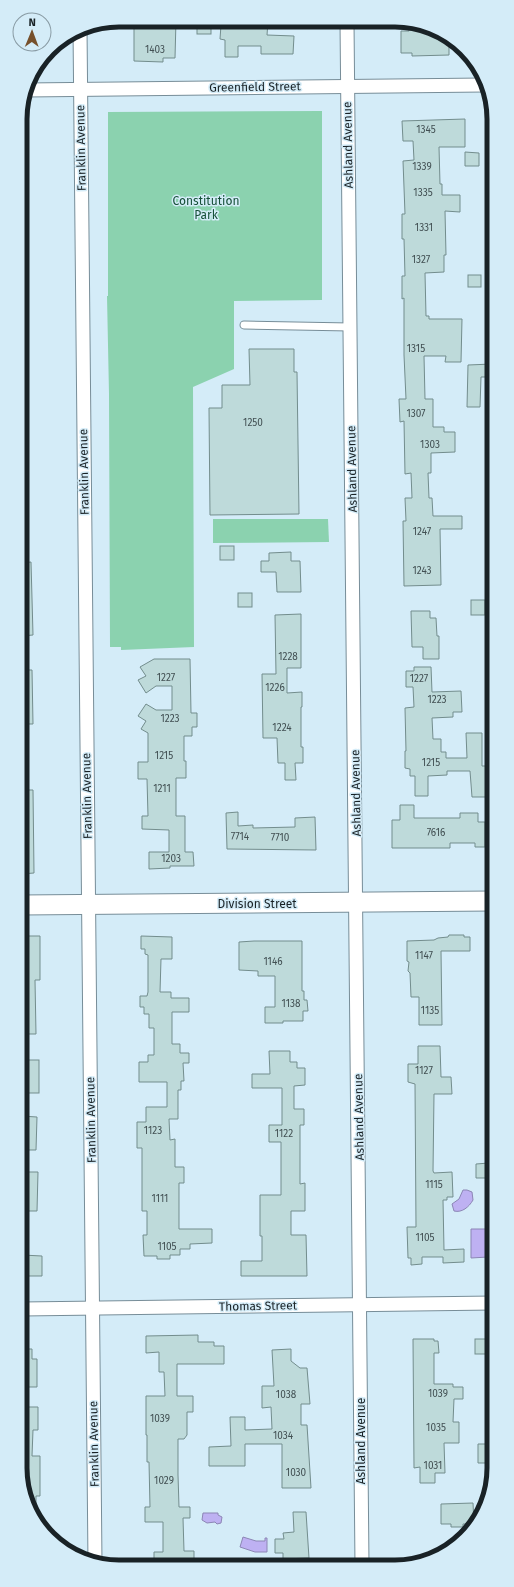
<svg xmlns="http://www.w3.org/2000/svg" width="514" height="1587" font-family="'Fira Sans',sans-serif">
  <rect width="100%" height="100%" fill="#d4ecf8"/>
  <g fill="#8bd2af">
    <path d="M322 111V300L234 301V369L193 387 194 647 121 650V647H110L109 394 107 296H108V112Z"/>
    <path d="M213 519H328L329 542 213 543Z"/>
  </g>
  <g fill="#beb1f2" stroke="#8c86b5">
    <path d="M463 1190H467L472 1192 473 1200C469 1207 462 1213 454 1211L452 1204 459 1199Z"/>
    <path d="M471 1229H488V1257L471 1258Z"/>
    <path d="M203 1513H218V1515L222 1517 221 1523 217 1524 215 1522 207 1523 202 1520Z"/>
    <path d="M243 1537 256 1541H265V1538H267V1552H255L240 1547Z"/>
  </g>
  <g fill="#bedada" stroke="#738d8d">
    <path d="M134 20H176L175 58H163V62L134 61Z"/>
    <path d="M242 21H268L267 35 294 36 293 54H261V46H238V57H225V40L220 39 221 25 242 26Z"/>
    <rect x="197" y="22" width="14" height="12"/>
    <path d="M409 22H415L449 40V55L412 56V53H401V31H409Z"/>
    <path d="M465 119V147H439L440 184H442V195H460V212L445 211 446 255H444V272L425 273 426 316H429V319H462L461 362H445L446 356H424L425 399H433V427H444V432H455V452L431 453V473H428L429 498H432L433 516H462V529H440L441 585 404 586 403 521H406L405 498H412L411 473 405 474 404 421 400 422 399 399H406L404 355V298L402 299V276H405L404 239H402V214H405L403 161 414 160 413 141H403L402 121Z"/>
    <path d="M465 152 479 153V166H465Z"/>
    <rect x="468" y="275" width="13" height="12"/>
    <path d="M249 349H294V372H297L299 514 210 515 209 408H222V385H250Z"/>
    <path d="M492 364V377H481L480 407H467L468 365Z"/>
    <rect x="220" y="546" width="14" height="14"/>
    <path d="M291 552V561H300L301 592H277L276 572H261V561H269V553Z"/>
    <path d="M31 562 33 635 21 636V563Z"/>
    <rect x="238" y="593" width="14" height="14"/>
    <rect x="471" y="600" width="14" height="15"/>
    <path d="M411 611H430V618H436L437 636H439V659H423V647H412Z"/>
    <path d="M301 614V668H287V693L302 692V707H301V747H303V763H295L296 780H285V763H278L277 738H263L262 674H276L275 615Z"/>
    <path d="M154 659H190L191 713H197V727H192V736H184V761H186V778H176V816H185V852H193L194 866H170V868L149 869V852H169V830L142 829V816H148L147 779H138V762H148V733L141 729 146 721 138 716 146 704 156 710H172V686H156L146 693 138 680 146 676 140 667Z"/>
    <path d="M414 667H431L432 692 461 691 462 712H453V717L432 718 433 739H441V752H446V758H467L466 733H482V766H487V797H472L470 771H447V775L428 776V796H415V776H410V769L405 768V751H406L405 708 414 707 413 687H406V671H414Z"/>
    <path d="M21 670H32L33 724H21Z"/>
    <path d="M21 790H33L34 873 21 874Z"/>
    <path d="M400 805H414V818H460V813H478V822H485V847H475V843H450V848H392V820H400Z"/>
    <path d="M238 812V826L253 825V828L295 827V818L315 817 316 850 227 849 226 813Z"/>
    <path d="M449 935H464V937H470V951H441L442 1025H419V997H411L410 973 408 971 409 962 407 961V941L434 940 438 938 448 937Z"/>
    <path d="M21 936H40V980H35L36 1034H24V1025H21Z"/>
    <path d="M141 936 172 937V959H161L160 992H171V998H189V1012H172V1044H180V1053H189V1063H183L184 1081H181V1090H178V1119H169L170 1140 175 1139V1167H184V1183H179V1229H212V1243L190 1244V1249H180V1255H170V1259H157V1256H144L143 1235H147V1211H142V1148H137V1122H146V1107H167V1082H139V1062H148V1055H154V1028H149V1014H144V1007H140V996H147L148 992V955L145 954V949H141Z"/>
    <path d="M254 941H302V991H304V1000H307L308 1011H303V1021H283V1023H265V1007H275V976H258V971L239 970V942Z"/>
    <path d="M418 1046H440L441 1077H451L452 1094H434L433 1171 434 1173 452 1172 453 1197H447V1200H443L444 1250 464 1249V1262L443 1263V1257H422V1264L411 1265V1258H408L407 1227H416L415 1084 408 1082V1064H418Z"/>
    <path d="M269 1051H290V1062H297V1068H305V1085L294 1086V1109H304V1125H300V1184L305 1183V1211H291V1235H306L307 1276H241V1261H262V1236H260V1195H281V1142H269V1125H282V1088H252V1074H270Z"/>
    <rect x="21" y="1060" width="18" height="33"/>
    <path d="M21 1116 37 1117 36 1150H21Z"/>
    <path d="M489 1163V1178H476V1164Z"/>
    <path d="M21 1172H38L37 1211H22Z"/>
    <path d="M22 1255 42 1256V1276H22Z"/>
    <path d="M198 1335V1342H214V1346H224V1364H177V1396H193V1412H187V1435L184 1439H178V1475L179 1507H190V1518H183L184 1551H194V1565H154V1552H163V1522H145V1507H150L149 1462H147V1435H146V1396H165L164 1372H159V1352L146 1353V1336Z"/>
    <path d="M413 1339H434V1341H438L439 1353H434V1384H453V1387H463V1399H454L453 1422H459V1443H444L445 1473H435V1483H420V1467L414 1468Z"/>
    <rect x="475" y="1339" width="16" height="15"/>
    <path d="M22 1349H32V1359H37V1387H22Z"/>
    <path d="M291 1349V1361L300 1368H307L310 1404H301V1425H307L311 1488H282V1444H245V1466H209V1447L231 1446 230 1417H245V1430L272 1429 271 1407 262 1408V1386H274L272 1350Z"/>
    <path d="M22 1407H38V1430H33L32 1456H40V1496H36V1514L22 1487Z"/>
    <path d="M478 1444H493L494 1463H478Z"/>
    <path d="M473 1503 474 1524H463V1527H451V1524H441V1504Z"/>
    <path d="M293 1512H306L309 1558 283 1559V1553H275V1539H284L283 1533 294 1532Z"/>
  </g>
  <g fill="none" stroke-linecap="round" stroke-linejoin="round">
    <g stroke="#778d98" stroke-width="9">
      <path id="lane" d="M244 325 350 327"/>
    </g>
    <g stroke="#778d98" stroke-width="15">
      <g id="street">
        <path d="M347 22 362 1565"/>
        <path d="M80 28 95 1563"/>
        <path d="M26 90 484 85"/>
        <path d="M22 1309 494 1303"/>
      </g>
    </g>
    <g stroke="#778d98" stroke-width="21">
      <path id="secondary" d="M21 905 493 901"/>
    </g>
    <use href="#lane" stroke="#fff" stroke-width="7"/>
    <use href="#street" stroke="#fff" stroke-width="13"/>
    <use href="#secondary" stroke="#fff" stroke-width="19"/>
  </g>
  <g text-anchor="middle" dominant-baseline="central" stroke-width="3" stroke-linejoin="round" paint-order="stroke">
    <g font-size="10" fill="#425053">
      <text x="155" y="50">1403</text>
      <text x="426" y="130">1345</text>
      <text x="422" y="167">1339</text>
      <text x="423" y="193">1335</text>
      <text x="424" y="228">1331</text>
      <text x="421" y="260">1327</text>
      <text x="416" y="349">1315</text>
      <text x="416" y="414">1307</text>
      <text x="253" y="423">1250</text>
      <text x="430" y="445">1303</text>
      <text x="422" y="532">1247</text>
      <text x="422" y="571">1243</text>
      <text x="288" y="657">1228</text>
      <text x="166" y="678">1227</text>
      <text x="419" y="679">1227</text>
      <text x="275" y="688">1226</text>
      <text x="437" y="700">1223</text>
      <text x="170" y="719">1223</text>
      <text x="282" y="728">1224</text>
      <text x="164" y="756">1215</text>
      <text x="431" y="763">1215</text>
      <text x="162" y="789">1211</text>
      <text x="436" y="833">7616</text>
      <text x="240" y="837">7714</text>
      <text x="280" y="838">7710</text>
      <text x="171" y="859">1203</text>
      <text x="424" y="956">1147</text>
      <text x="273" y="962">1146</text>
      <text x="291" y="1004">1138</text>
      <text x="430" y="1011">1135</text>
      <text x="424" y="1071">1127</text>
      <text x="153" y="1131">1123</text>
      <text x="284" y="1134">1122</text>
      <text x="434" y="1185">1115</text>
      <text x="160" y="1199">1111</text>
      <text x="425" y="1238">1105</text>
      <text x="167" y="1247">1105</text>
      <text x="438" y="1394">1039</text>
      <text x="286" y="1395">1038</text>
      <text x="160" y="1419">1039</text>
      <text x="436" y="1428">1035</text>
      <text x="283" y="1436">1034</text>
      <text x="433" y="1466">1031</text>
      <text x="296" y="1473">1030</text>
      <text x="164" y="1481">1029</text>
    </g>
    <g font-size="12" fill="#192226" stroke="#d4ecf8">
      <text transform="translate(255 87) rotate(-1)">Greenfield Street</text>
      <text transform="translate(348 145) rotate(-91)">Ashland Avenue</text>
      <text transform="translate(81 148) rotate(-91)">Franklin Avenue</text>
      <text transform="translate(352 469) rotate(-91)">Ashland Avenue</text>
      <text transform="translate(84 472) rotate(-91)">Franklin Avenue</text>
      <text transform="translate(356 793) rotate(-91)">Ashland Avenue</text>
      <text transform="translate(87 796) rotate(-91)">Franklin Avenue</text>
      <text x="257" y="904">Division Street</text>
      <text transform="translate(359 1117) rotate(-91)">Ashland Avenue</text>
      <text transform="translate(91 1120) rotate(-91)">Franklin Avenue</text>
      <text transform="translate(258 1306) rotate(-1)">Thomas Street</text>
      <text transform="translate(361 1441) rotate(-90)">Ashland Avenue</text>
      <text transform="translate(94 1444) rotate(-91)">Franklin Avenue</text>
    </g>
    <g font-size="12" fill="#165038" stroke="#d4ecf8">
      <text x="206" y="201">Constitution<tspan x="206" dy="14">Park</tspan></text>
    </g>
  </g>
  <path d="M0 0H514V1587H0ZM119 27H395A92 92 0 0 1 487 119V1468A92 92 0 0 1 395 1560H119A92 92 0 0 1 27 1468V119A92 92 0 0 1 119 27Z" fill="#d4ecf8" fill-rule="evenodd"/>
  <path fill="none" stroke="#192226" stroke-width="5" d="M119 27H395A92 92 0 0 1 487 119V1468A92 92 0 0 1 395 1560H119A92 92 0 0 1 27 1468V119A92 92 0 0 1 119 27Z"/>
  <g transform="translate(32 32) rotate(1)"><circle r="19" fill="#d4ecf8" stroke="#899ba4"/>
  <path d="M0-3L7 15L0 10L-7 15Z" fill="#76502c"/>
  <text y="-6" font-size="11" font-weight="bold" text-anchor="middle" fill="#192226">N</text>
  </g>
</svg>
